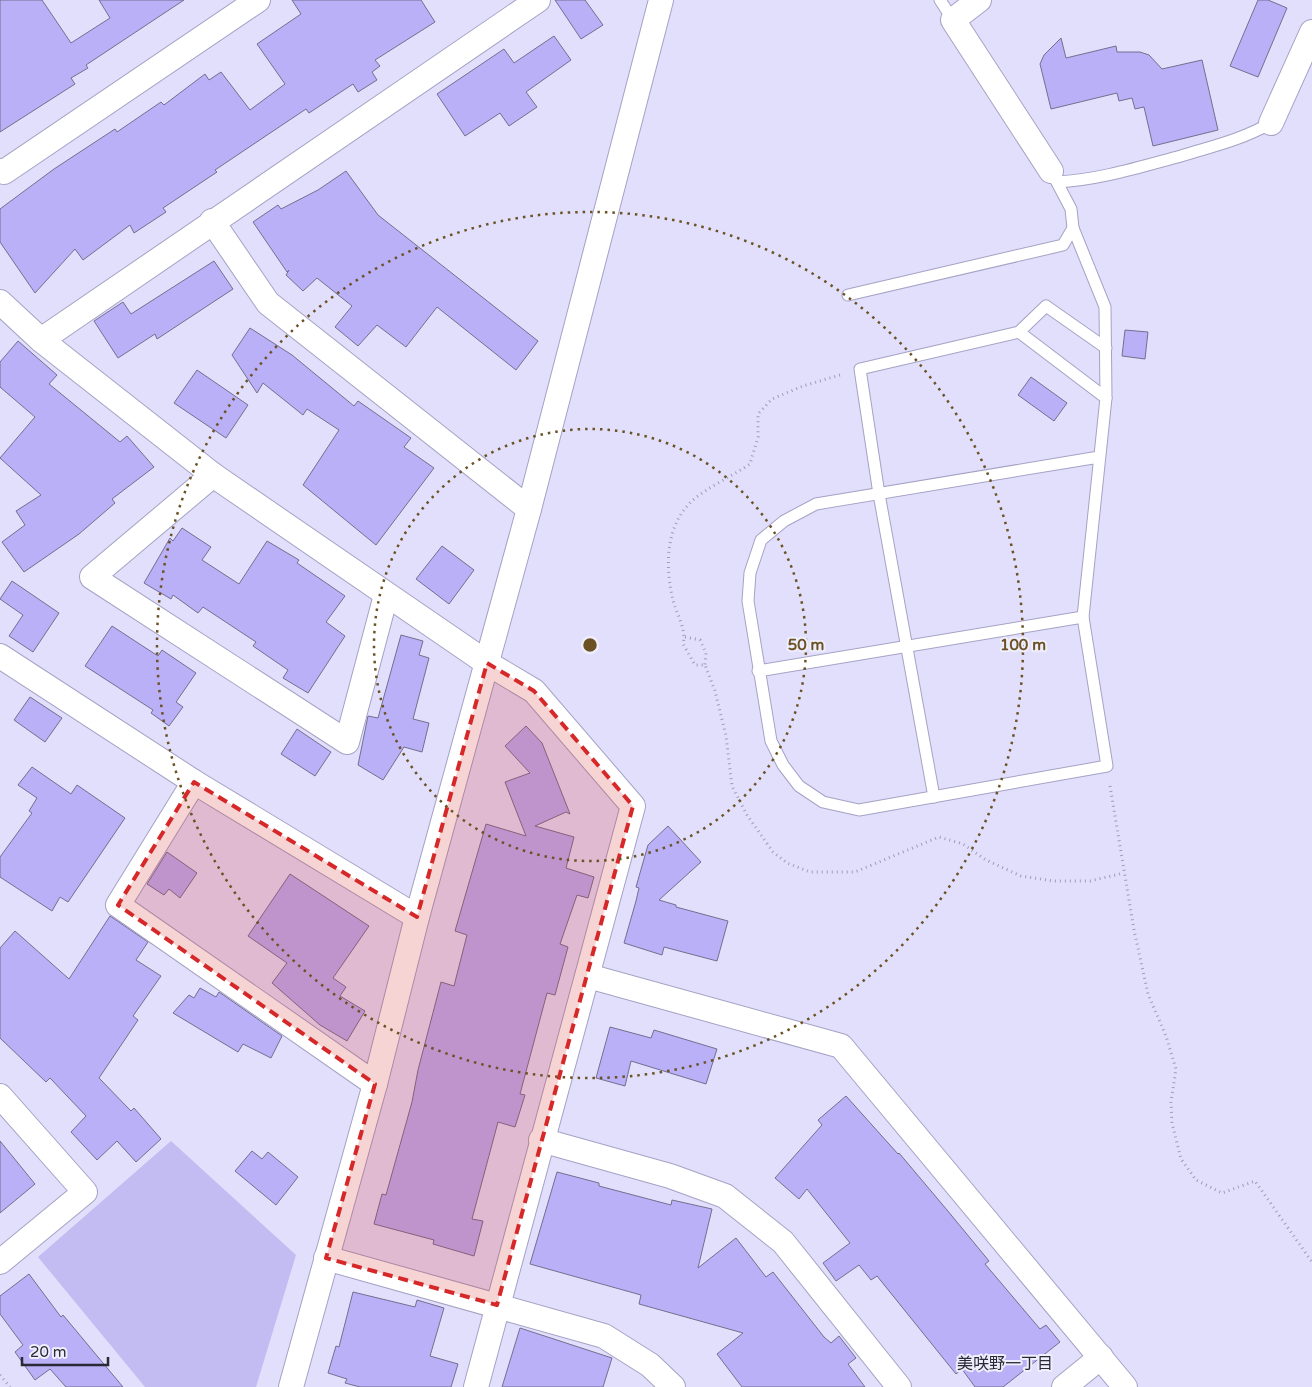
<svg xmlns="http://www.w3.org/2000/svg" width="1312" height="1387" font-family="'Varela Round','Noto Sans JP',sans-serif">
  <rect width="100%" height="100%" fill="#e1dffc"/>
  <path fill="#c2bcf2" d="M171 1141 296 1255 256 1387H145L38 1257Z"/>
  <g fill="#b9b0f7" stroke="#736f8f">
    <path d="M0 0H42L71 43 110 18 99 0H184L86 65 88 68 71 78 75 84 0 132Z"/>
    <path d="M292 0H421L435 22 375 60 380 66 372 72 377 80 358 92 353 84 309 113 306 109 215 170 217 172 163 208 166 212 134 233 130 225 83 260 75 249 35 293 0 242V209L54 169 115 129 117 132 161 102 164 105 205 74 209 80 221 72 250 110 285 84 257 44 301 14Z"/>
    <path d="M555 0H585L603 25 581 39Z"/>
    <path d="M1258 0H1268L1287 8 1258 77 1230 66Z"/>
    <path d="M554 36 571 60 526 92 537 107 509 126 500 113 465 136 437 94 504 49 514 63Z"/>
    <path d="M1061 38 1066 58 1116 46 1117 52H1140L1149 55 1162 69 1202 60 1218 130 1153 146 1144 107 1135 109 1132 98 1119 101 1117 93 1051 109 1040 64 1044 55Z"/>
    <path d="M346 171 378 215 538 341 516 370 437 307 406 347 377 325 358 346 335 327 352 306 317 278 303 291 286 275 289 270 287 272 253 222 278 205 281 209 318 190Z"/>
    <path d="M214 261 233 289 157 339 155 334 118 358 94 321 123 302 131 314Z"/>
    <path d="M250 328 292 355 354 406 358 401 411 438 404 447 434 468 376 545 303 485 339 430 307 409 303 415 263 383 257 393 232 355Z"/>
    <path d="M1125 330 1148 332 1145 359 1122 356Z"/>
    <path d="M18 341 57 375 49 384 120 442 127 436 154 467 112 499 115 503 79 534 24 572 2 542 25 525 16 511 41 495 0 458 35 417 0 387V362Z"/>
    <path d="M197 370 248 405 226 438 174 403Z"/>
    <path d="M1031 377 1067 403 1054 421 1018 395Z"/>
    <path d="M182 528 211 547 202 560 239 584 267 541 299 560 297 563 345 596 326 622 345 636 308 693 283 678 288 670 253 646 256 642 203 607 198 613 173 595 171 599 144 583 170 538 173 541Z"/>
    <path d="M442 546 474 570 449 604 416 579Z"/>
    <path d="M12 581 59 613 33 652 9 636 23 615 0 599Z"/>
    <path d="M112 626 158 656 162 650 196 673 176 702 183 707 169 726 151 713 153 710 85 666Z"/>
    <path d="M401 635 423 641 419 655 429 658 413 719 429 723 422 752 404 747 383 780 358 765 368 716 378 718Z"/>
    <path d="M30 697 62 718 45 742 14 720Z"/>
    <path d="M526 726 542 743 570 814 566 812 535 826 574 837 566 868 594 877 588 898 577 895 560 944 568 947 555 995 547 993 520 1094 525 1095 515 1127 498 1122 472 1219 483 1221 474 1256 433 1244 434 1240 374 1224 382 1194 386 1195 412 1102 418 1070 441 982 454 986 467 935 455 931 486 824 526 836 505 782 530 773 505 746Z"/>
    <path d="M297 729 331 752 315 776 281 754Z"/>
    <path d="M32 767 71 794 77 785 125 818 68 902 60 897 52 911 0 877V857L32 813 29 811 37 798 18 785Z"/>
    <path d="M668 826 701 862 659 900 676 905V907L728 921 717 961 664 947 662 955 624 943 636 901 639 888 636 887 648 845Z"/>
    <path d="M167 852 197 873 180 898 169 889 164 895 147 884Z"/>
    <path d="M290 874 369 926 333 978 346 987 340 996 365 1011 347 1041 320 1025 272 983 287 963 248 936Z"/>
    <path d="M110 916 148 942 136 960 161 976 133 1016 138 1020 99 1078 131 1111 134 1108 161 1139 136 1162 117 1141 97 1160 71 1132 86 1116 50 1078 46 1082 0 1038V948L15 931 69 979Z"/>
    <path d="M200 988 216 997 219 992 282 1036 271 1058 243 1044 238 1052 173 1013 189 995 194 998Z"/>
    <path d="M610 1027 651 1038 654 1030 717 1049 706 1084 631 1061 625 1086 596 1078Z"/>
    <path d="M846 1096 898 1154 899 1153 947 1210 989 1261 985 1264 1040 1329 1046 1325 1060 1342 1003 1387H975L962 1369 956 1374 877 1276 871 1280 859 1265 836 1281 823 1263 850 1243 807 1189 799 1199 775 1178 822 1125 818 1120Z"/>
    <path d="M0 1141 35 1184 0 1213Z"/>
    <path d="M252 1151 262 1159 268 1152 298 1177 276 1205 235 1171Z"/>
    <path d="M557 1172 599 1183V1186L671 1205 672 1200 712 1209 698 1268 736 1238 766 1277 773 1272 824 1337 831 1343 839 1336 856 1358 848 1364 865 1387H742L717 1354 743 1333 639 1304 641 1295 530 1264Z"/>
    <path d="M29 1274 61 1317 63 1315 123 1387H66L50 1369 35 1380 15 1352 23 1345 0 1314V1296Z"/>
    <path d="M353 1292 415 1307 417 1300 444 1308 430 1356 458 1364 451 1387H360L345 1383 347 1379 328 1373 336 1346 339 1347Z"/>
    <path d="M520 1328 612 1358 603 1387H502Z"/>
  </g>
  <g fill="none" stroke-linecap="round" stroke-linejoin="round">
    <g stroke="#a5a2c4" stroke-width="13">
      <g id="lane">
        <path d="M940 0 953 20"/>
        <path d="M1057 182C1099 180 1140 167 1181 156 1213 146 1241 140 1271 123"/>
        <path d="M1073 228 1105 307 1106 398"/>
        <path d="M848 295 1063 245 1073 228 1071 209 1051 171"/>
        <path d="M1019 332 1106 398 1083 617 1107 766 859 810 823 802 799 786 783 765 771 741 748 601 750 573 761 540 784 521 816 504 1099 457"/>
        <path d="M758 671 1083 617"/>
        <path d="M934 797 879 494 860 369 1019 332 1046 306 1106 348"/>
      </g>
    </g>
    <g stroke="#a5a2c4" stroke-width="26">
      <g id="street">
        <path d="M979 0 953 20 1051 171"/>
        <path d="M1271 123 1312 32"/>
        <path d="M0 171 4 172 258 0"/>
        <path d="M212 221 268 303 529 509"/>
        <path d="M0 302 41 340 213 475 487 663 534 691 633 806 476 1387"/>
        <path d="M41 340 538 0"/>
        <path d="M213 475 92 577 347 742 386 595"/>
        <path d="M0 656 194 782 417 917"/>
        <path d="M194 782 118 905 375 1084"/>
        <path d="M588 976 841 1046 1125 1387"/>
        <path d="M0 1096 85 1192 0 1262"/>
        <path d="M541 1140 670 1176 725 1196 783 1242 899 1387"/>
        <path d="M326 1258 604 1336 650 1365 673 1387"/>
        <path d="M291 1387 375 1084 417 917 529 509 661 0"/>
        <path d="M1064 1387 1101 1357"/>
      </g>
    </g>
    <g stroke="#9f9db4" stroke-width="3" stroke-dasharray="1 4" stroke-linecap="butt">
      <path d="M840 375 803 386 772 399 758 414V437L750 464C734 475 706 488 692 501 665 526 665 567 673 600 676 613 687 630 683 644L695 665H705L715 691 726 736 732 786 747 815 773 852 787 863 810 872H855L939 837 963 844 986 860 1021 876 1053 881H1090L1124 873"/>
      <path d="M685 637 700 640 706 653 705 665"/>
      <path d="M1110 786 1134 930 1148 994 1166 1036 1176 1069 1171 1102 1172 1123 1181 1159 1196 1180 1222 1193 1255 1181 1312 1262"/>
      <path d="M0 1375 10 1387"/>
    </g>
    <use href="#lane" stroke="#fff" stroke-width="11"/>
    <use href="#street" stroke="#fff" stroke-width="24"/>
  </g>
  <path fill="#d62828" fill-opacity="0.2" stroke="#d62828" stroke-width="4" stroke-dasharray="10 6" stroke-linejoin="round" d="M487 663 534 691 633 806 497 1305 326 1258 375 1084 118 905 194 782 417 917Z"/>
  <g fill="none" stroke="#6b5123" stroke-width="2.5" stroke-dasharray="2.5 5">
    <circle cx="590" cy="645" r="216"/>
    <circle cx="590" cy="645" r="433"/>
  </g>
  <g text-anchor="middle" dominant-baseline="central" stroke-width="4" stroke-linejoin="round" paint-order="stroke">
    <g font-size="16" fill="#2a2936" stroke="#efeefc">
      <text x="1005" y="1364">美咲野一丁目</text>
    </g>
  </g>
  <circle cx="590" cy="645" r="8" fill="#6b5123" stroke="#efeefc" stroke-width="2.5"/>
  <g font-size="15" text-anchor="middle" font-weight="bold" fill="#6b5123" stroke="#efeefc" stroke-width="4" stroke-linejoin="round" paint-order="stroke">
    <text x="806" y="650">50 m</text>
    <text x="1023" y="650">100 m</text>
  </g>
  <path d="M22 1357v8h86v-8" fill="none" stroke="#2a2936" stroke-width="2.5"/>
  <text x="30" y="1357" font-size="15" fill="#2a2936" stroke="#efeefc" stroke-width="4" paint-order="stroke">20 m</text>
</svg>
